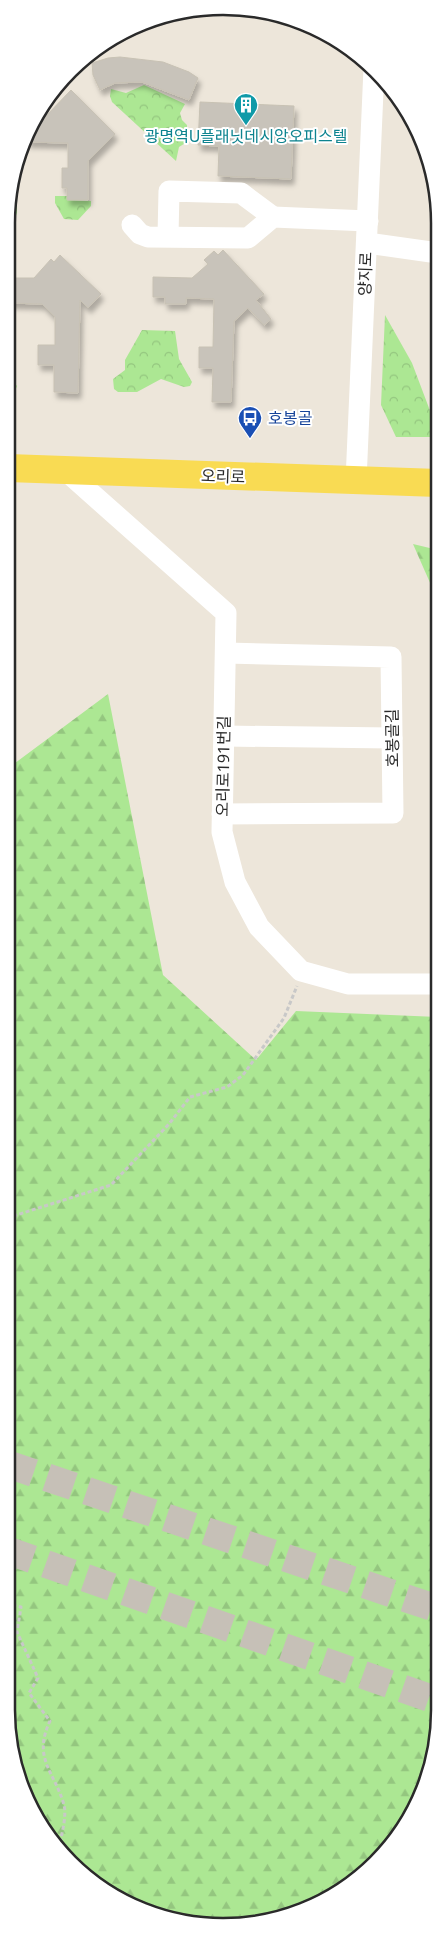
<svg xmlns="http://www.w3.org/2000/svg" width="446" height="1933" font-family="'Noto Sans','Noto Sans KR',sans-serif">
  <defs>
    <pattern id="forest-firs" width="22" height="20" patternUnits="userSpaceOnUse" patternTransform="scale(1.25)"><rect width="22" height="20" fill="#ace793"/><path d="M5 1l3.5 6h-7zM16 11l3.5 6h-7z" fill="#94c67f"/></pattern>
    <pattern id="park-crowns" width="20" height="18" patternUnits="userSpaceOnUse" patternTransform="scale(1.25)"><rect width="20" height="18" fill="#ace793"/><path d="M2 6a3 3 0 1 1 6 0M12 15a3 3 0 1 1 6 0" fill="none" stroke="#94c67f"/></pattern>
    <filter id="shadow"><feDropShadow dx="3" dy="5.5" stdDeviation="2.5" flood-color="#0004"/></filter>
  </defs>
  <rect width="100%" height="100%" fill="#ede6da"/>
  <g fill="url(#forest-firs)">
    <path d="M413 544 438 550V601Z"/>
    <path d="M108 694 163 975 256 1060 296 1011 438 1017V1739L411 1818 355 1882 292 1915 209 1926 127 1904 60 1853 23 1793 6 1710 7 769Z"/>
  </g>
  <g fill="url(#park-crowns)">
    <path d="M144 85 185 104 180 113 182 120 187 125V142L179 147 176 161 112 102 110 96 111 89 126 93Z"/>
    <path d="M11 187 17 204V213L14 220 8 222V194Z"/>
    <path d="M55 196H67V200L91 201V206L78 220 64 219 55 203Z"/>
    <path d="M385 315 412 363 432 416 438 418V437H396L381 405Z"/>
    <path d="M142 330 175 331 179 359 192 382 190 386 184 387 161 379 137 392H118L114 389 113 379 125 370V360Z"/>
    <path d="M8 375 17 386 15 391H8Z"/>
  </g>
  <g fill="#c8c3ba" stroke="#c8c2b4" filter="url(#shadow)">
    <path d="M120 57 163 62 189 72 198 78 189 100 142 82 115 83 100 90 93 75 92 63 108 58Z"/>
    <path d="M71 90 115 134 88 161V200H67V188H62V168H68V143L26 142 35 116 45 117Z"/>
    <path d="M200 102 294 106 291 179 218 176 219 146 198 145Z"/>
    <path d="M223 250 264 294 256 300 271 319 264 325 248 308 234 321 231 402H212L213 368H199V347H213L214 299 186 298V304H165V297H153V277L192 278 208 264 204 260 214 251 218 255Z"/>
    <path d="M60 255 101 294 88 308 80 300 78 393 54 392V365H38V345H55V317L42 304 8 303V278H34L51 259 54 262Z"/>
  </g>
  <g fill="none" stroke-linecap="round" stroke-linejoin="round">
    <g stroke="#c6c0b7" stroke-width="28" stroke-dasharray="28 14" stroke-linecap="butt">
      <path d="M7 1464 438 1609"/>
      <path d="M6 1550 438 1701"/>
    </g>
    <g stroke="#c8c8c8" stroke-width="3" stroke-dasharray="4 2.5" stroke-linecap="butt">
      <path d="M7 1218 111 1185 169 1124 190 1097 227 1087 243 1075 284 1018 297 986"/>
      <path d="M6 1594 12 1605 21 1607 17 1632 38 1678 29 1693 50 1721C32 1759 55 1772 64 1805 67 1817 61 1836 59 1848L57 1849"/>
    </g>
    <g stroke="#fff" stroke-width="21">
      <path d="M132 225 140 234 148 237 248 238 273 217 368 221"/>
      <path d="M168 236 169 191 241 193 273 217"/>
      <path d="M367 243 438 253"/>
      <path d="M65 470 226 613 222 832 235 882 259 927 301 971 348 984H438"/>
      <path d="M356 481 374 68"/>
      <path d="M224 736 392 738"/>
      <path d="M222 814 393 813 391 657 226 653"/>
    </g>
    <path stroke="#f9db53" stroke-width="28" d="M8 468 438 483"/>
  </g>
  <defs>
    <g id="building-pin" transform="scale(1.25)"><path d="M0 17L-7.5 6A9.5 9.5 0 1 1 7.5 6Z" fill="#0f9aa8" stroke="#fff"/><path d="M-4-6H4V6H1V3H-1V6H-4ZM-2.5-4.3h1.7v1.8h-1.7ZM.8-4.3h1.7v1.8H.8ZM-2.5-1h1.7V.8h-1.7ZM.8-1h1.7V.8H.8Z" fill="#fff"/></g>
    <g id="bus-pin" transform="scale(1.25)"><path d="M0 17L-7.5 6A9.5 9.5 0 1 1 7.5 6Z" fill="#1a4fb4" stroke="#fff"/><path d="M-5-6H5V4H4V6H2V4H-2V6H-4V4H-5ZM-3.5-4V0h7V-4ZM-3.5 1.2v1.5H-2V1.2ZM2 1.2v1.5H3.5V1.2Z" fill="#fff"/></g>
  </defs>
  <g fill-rule="evenodd">
    <use href="#building-pin" x="246" y="105"/>
    <use href="#bus-pin" x="250" y="418"/>
  </g>
  <g text-anchor="middle" dominant-baseline="central" stroke-width="4" stroke-linejoin="round" paint-order="stroke">
    <g font-size="16" fill="#0d838f" stroke="#fff">
      <text x="246" y="136">광명역U플래닛데시앙오피스텔</text>
    </g>
    <g font-size="16" fill="#2a2a2a" stroke="#fff">
      <text transform="translate(365 274) rotate(-88)">양지로</text>
      <text transform="translate(223 476) rotate(2)">오리로</text>
      <text transform="translate(392 738) rotate(-91)">호봉골길</text>
      <text transform="translate(223 766) rotate(-89)">오리로191번길</text>
    </g>
    <g font-size="16" fill="#164399" stroke="#fff" text-anchor="start">
      <text x="268" y="418">호봉골</text>
    </g>
  </g>
  <path d="M0 0H446V1933H0ZM223 15H223A208 208 0 0 1 431 223V1710A208 208 0 0 1 223 1918H223A208 208 0 0 1 15 1710V223A208 208 0 0 1 223 15Z" fill="#fff" fill-rule="evenodd"/>
  <path fill="none" stroke="#2a2a2a" stroke-width="2.5" d="M223 15H223A208 208 0 0 1 431 223V1710A208 208 0 0 1 223 1918H223A208 208 0 0 1 15 1710V223A208 208 0 0 1 223 15Z"/>
</svg>
